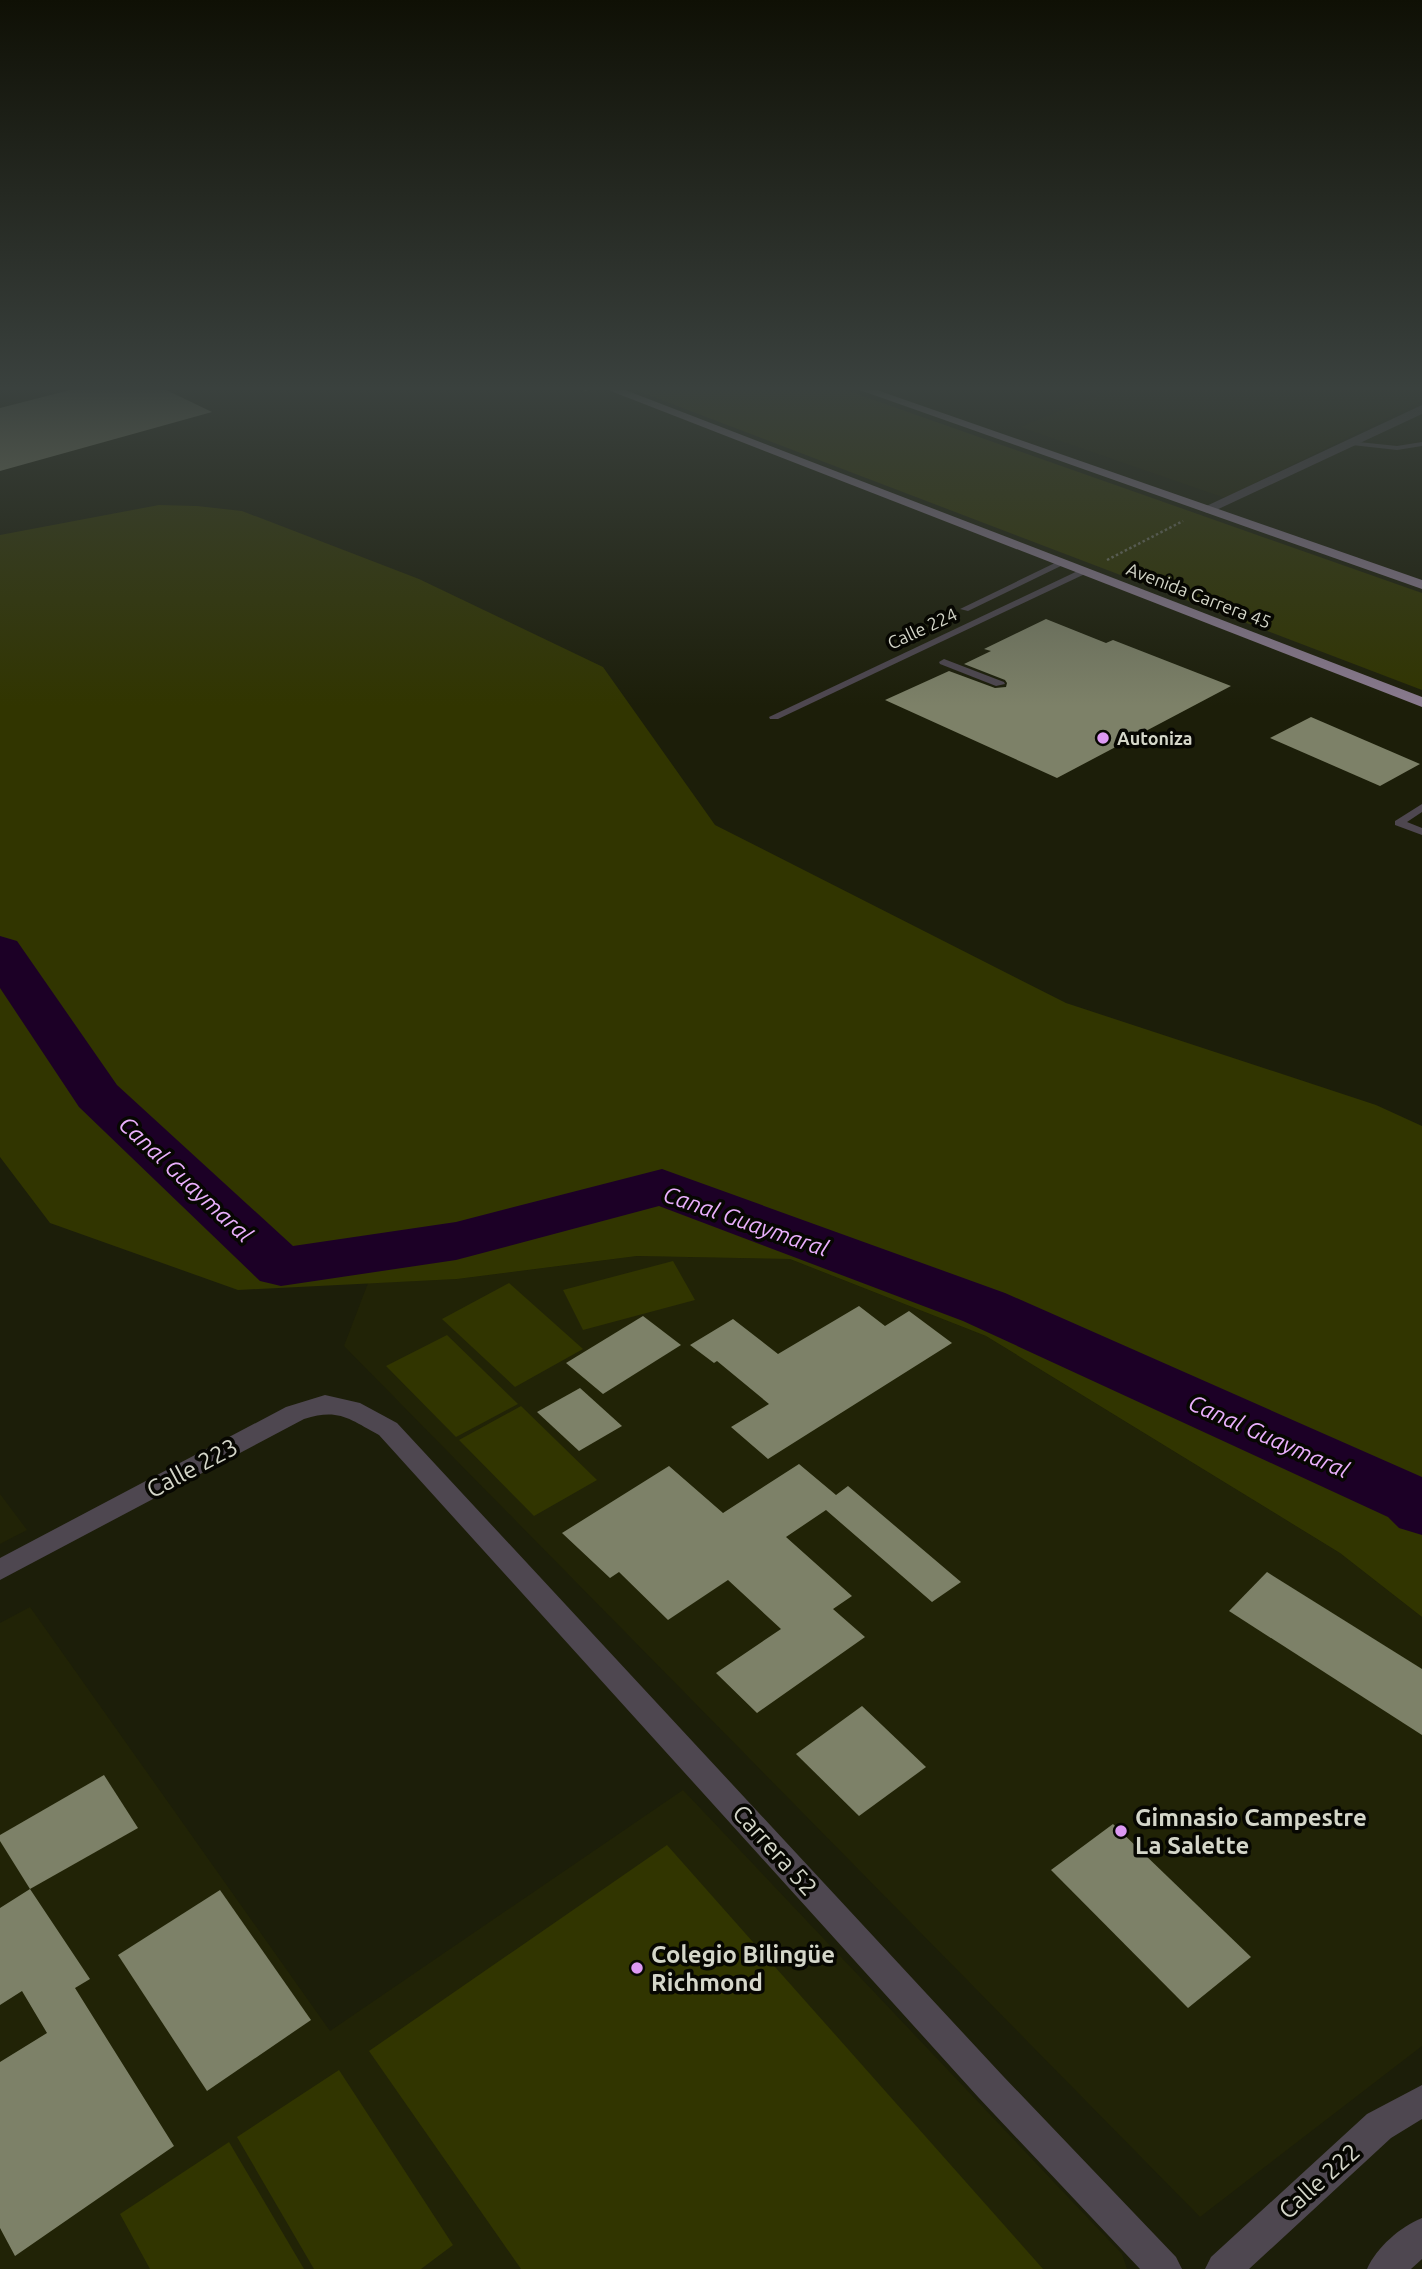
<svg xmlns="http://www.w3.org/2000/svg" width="1422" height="2269" font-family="Ubuntu,sans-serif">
  <rect width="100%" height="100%" fill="#1c1e09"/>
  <g fill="#212306">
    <path d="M1116 388H1422V401L1225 498 1020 427Z"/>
    <path d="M637 1256 790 1259 986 1336 1340 1553 1422 1617V2046L1200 2217 344 1346 368 1283 457 1279Z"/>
    <path d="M0 1494 27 1530 0 1544Z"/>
    <path d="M30 1607 330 2031 683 1790 1122 2254 1127 2269H0V1623Z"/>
  </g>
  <g fill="#313500">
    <path d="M630 388H840L1422 593V690Z"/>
    <path d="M159 505 197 506 242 511 419 579 603 667 715 825 1066 1003 1376 1105 1422 1126V1617L1340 1553 986 1336 790 1259 637 1256 457 1279 238 1290 50 1223 0 1157V535Z"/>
    <path d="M673 1261 695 1300 583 1330 563 1290Z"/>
    <path d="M509 1283 583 1349 515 1387 442 1319Z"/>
    <path d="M447 1335 518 1404 456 1437 386 1366Z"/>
    <path d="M521 1406 597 1480 534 1516 459 1440Z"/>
    <path d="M667 1845 1043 2269H521L369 2051Z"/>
    <path d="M339 2070 453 2245 421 2269H314L237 2137Z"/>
    <path d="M229 2142 304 2269H150L120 2214Z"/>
  </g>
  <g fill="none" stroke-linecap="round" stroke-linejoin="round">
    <path fill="#1c0026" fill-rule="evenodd" d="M0 936 17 941 117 1085 293 1246 456 1222 662 1169 1005 1293 1422 1477V1535L1399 1528 1388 1517 963 1321 659 1206 456 1260 281 1286 260 1281 79 1107 0 988Z"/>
  </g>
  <g fill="#7d8168">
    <path d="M78 388H162L212 412 0 471V408Z"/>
    <path d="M1046 619 1106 643 1113 640 1231 686 1057 778 885 700 949 671 995 688 1006 687 1007 683 1005 680 964 664 991 651 984 649Z"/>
    <path d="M1311 717 1420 764 1380 786 1270 738Z"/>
    <path d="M859 1306 885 1326 909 1311 952 1343 768 1459 731 1427 769 1404 717 1361 714 1363 690 1345 733 1319 778 1354Z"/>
    <path d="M643 1316 681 1345 603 1394 566 1363Z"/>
    <path d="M580 1388 622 1426 579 1451 537 1412Z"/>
    <path d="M799 1464 836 1495 848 1486 961 1582 932 1602 826 1510 786 1537 852 1596 833 1609 865 1637 757 1713 716 1673 781 1629 728 1580 668 1620 619 1572 610 1578 562 1533 669 1466 723 1513Z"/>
    <path d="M1267 1572 1422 1669V1735L1229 1611Z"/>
    <path d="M862 1706 926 1767 859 1816 796 1754Z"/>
    <path d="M104 1775 138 1828 30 1889 0 1841V1835Z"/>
    <path d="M1113 1824 1251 1957 1188 2008 1051 1870Z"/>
    <path d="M30 1889 90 1979 75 1988 174 2146 15 2256 0 2228V2062L47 2033 22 1991 0 2005V1908Z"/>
    <path d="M220 1890 311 2020 207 2091 118 1955Z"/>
  </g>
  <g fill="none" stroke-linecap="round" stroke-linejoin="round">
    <g stroke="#737564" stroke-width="2.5" stroke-dasharray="2.5 2.5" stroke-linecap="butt">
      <path d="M580 388 589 391"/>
      <path d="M1107 560 1183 521"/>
    </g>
    <g fill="#4e4750" fill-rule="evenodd">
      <path d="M1349 441 1397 446 1422 442V446L1397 450 1352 445H1349Z"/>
      <path d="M1059 561 1067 563 968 611 960 609Z"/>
      <path d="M1084 568 1087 569V573L778 719H770L769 717Z"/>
      <path d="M944 659 1004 682 1005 684 996 686 940 664 939 662Z"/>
      <path d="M1422 804V812L1407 822 1422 828V835L1395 825V821Z"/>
    </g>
    <g fill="#4e4750" fill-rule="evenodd">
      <path d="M1422 405V414L1212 512 1207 513 1200 509Z"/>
      <path d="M325 1395 360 1403 397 1423 1003 2076 1176 2257 1182 2269H1140L979 2098 379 1435C349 1419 339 1408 304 1419L0 1580V1558L286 1407Z"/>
    </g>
    <g fill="#4e4750" fill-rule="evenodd">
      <path d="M1422 2085V2119L1391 2138 1249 2269H1205L1211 2257 1367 2114Z"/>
      <path d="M1422 2218V2259L1411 2269H1367C1376 2248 1401 2226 1422 2218Z"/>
    </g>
    <g fill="#897a8e" fill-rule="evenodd">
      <path d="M603 388H620L1422 697V707Z"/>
      <path d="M854 388H871L1422 580V589Z"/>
    </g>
  </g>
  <linearGradient id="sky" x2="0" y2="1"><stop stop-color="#0f1005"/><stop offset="0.55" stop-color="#3a413e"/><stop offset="1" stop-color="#3a413e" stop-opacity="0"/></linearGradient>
  <rect width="1422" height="706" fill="url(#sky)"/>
  <g fill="#dd99f3" stroke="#070702" stroke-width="2.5">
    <circle cx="1103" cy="738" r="7"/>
    <circle cx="1121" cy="1831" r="7"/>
    <circle cx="637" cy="1968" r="7"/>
  </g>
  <g text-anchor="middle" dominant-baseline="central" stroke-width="7" stroke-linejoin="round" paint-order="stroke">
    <g font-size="18" fill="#d4d6c9" stroke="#070702">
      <text transform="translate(1199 595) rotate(21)">Avenida Carrera 45</text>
      <text transform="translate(922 628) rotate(-25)">Calle 224</text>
    </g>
    <g font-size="18" font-weight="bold" fill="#d4d6c9" stroke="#070702" text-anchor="start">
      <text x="1117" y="738">Autoniza</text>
    </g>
    <g font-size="23" font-style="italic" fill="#e9affc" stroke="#070702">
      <text transform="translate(186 1179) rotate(43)">Canal Guaymaral</text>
      <text transform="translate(746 1221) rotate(19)">Canal Guaymaral</text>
      <text transform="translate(1269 1436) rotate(24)">Canal Guaymaral</text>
    </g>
    <g font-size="24" fill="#d4d6c9" stroke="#070702">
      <text transform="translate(192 1468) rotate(-28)">Calle 223</text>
      <text transform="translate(775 1850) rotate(48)">Carrera 52</text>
      <text transform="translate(1319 2181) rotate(-42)">Calle 222</text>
    </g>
    <g font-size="24" font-weight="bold" fill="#d4d6c9" stroke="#070702" text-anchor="start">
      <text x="1135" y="1817">Gimnasio Campestre<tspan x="1135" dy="28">La Salette</tspan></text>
      <text x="651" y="1954">Colegio Bilingüe<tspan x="651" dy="28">Richmond</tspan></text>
    </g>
  </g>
</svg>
